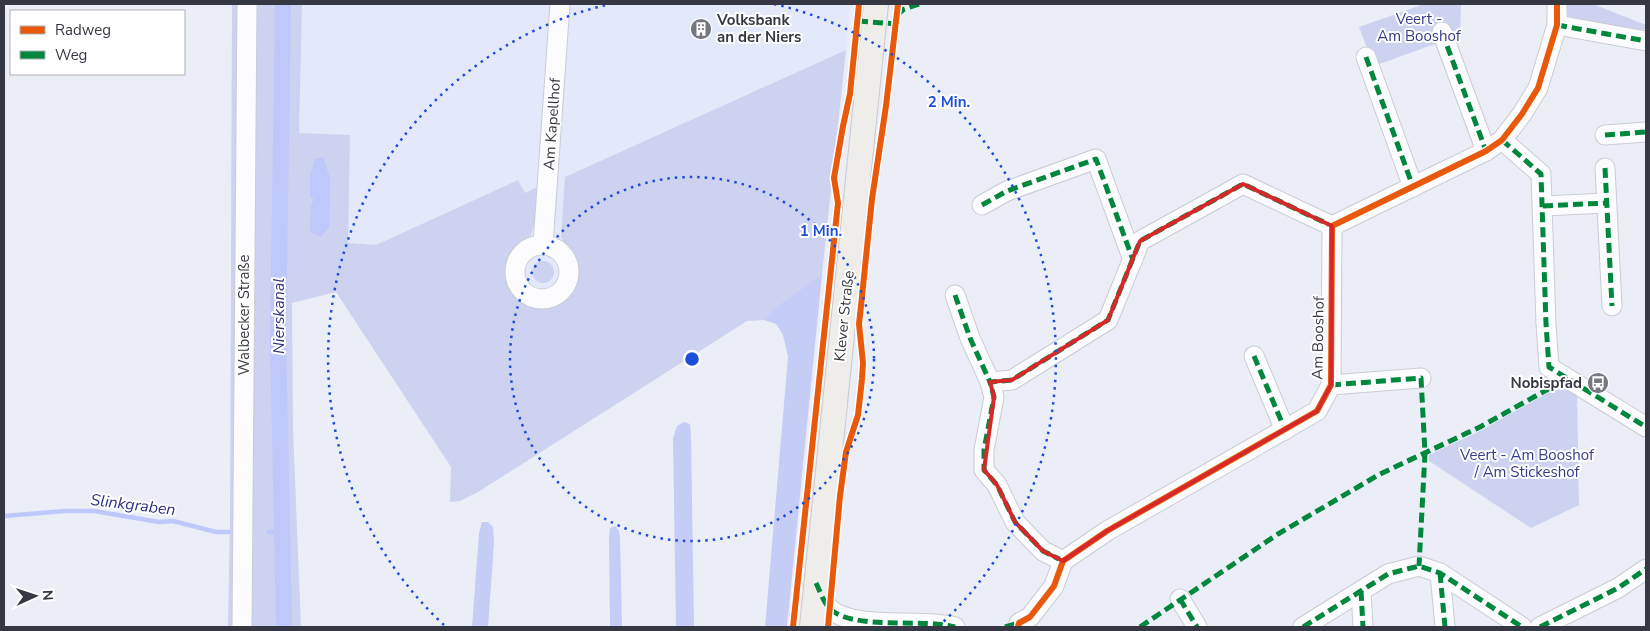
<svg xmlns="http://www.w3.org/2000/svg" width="1650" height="631" font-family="'Nunito Sans',sans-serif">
  <rect width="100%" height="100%" fill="#eceef7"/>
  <path fill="#e3e8fb" d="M302 4H851L846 50 565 177 561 237 563 243 576 260 579 273 577 284 572 293 565 300 556 305 541 307 534 306 521 300 512 287 509 280 508 269 511 259 516 249 532 233 537 187 525 193 518 180 376 245 348 243 350 135 299 133Z"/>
  <g fill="#ccd2ef">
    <path d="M232 4H239L236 627H228L230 519Z"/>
    <path d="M255 4H302L299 133 350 135 348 243 376 245 518 180 525 193 537 187C536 200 536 221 532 232 527 247 509 247 508 270 508 278 510 285 515 291 537 323 585 303 578 267 576 255 565 248 561 237L565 177 846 50 822 274 774 308 764 320 747 321 478 492 460 501 450 502 451 467 336 292 292 303 293 429 301 627H252Z"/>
    <path d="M1424 4H1461L1460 35 1374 66 1359 27Z"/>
    <path d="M1566 4H1593L1646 25V29L1618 32 1571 20 1566 12Z"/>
    <circle cx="543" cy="272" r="11"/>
    <path d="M1565 383 1577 390 1579 505 1531 528 1429 461V455L1482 430Z"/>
  </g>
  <g fill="#c5ccf6">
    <path d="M822 274 787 627H765L788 357 783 335 776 324 764 320 774 308Z"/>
    <path d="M684 422 690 424 691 437 694 627H676L673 438 677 426Z"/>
    <path d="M482 522H488L493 527 494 543 488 627H472L479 533Z"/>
    <path d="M615 526 619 531 620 537 622 627H610L609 537 610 528Z"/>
  </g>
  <path fill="#bec8fa" d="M323 157 330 178 329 228 320 237 310 232 311 205 314 199 310 197V176L315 159Z"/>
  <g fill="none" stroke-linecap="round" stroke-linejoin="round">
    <g stroke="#bec8fa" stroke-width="4.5">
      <path d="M4 516 65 511H94L159 522 173 521 216 532H229"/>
      <path d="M269 532H282"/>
    </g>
    <path stroke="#bec8fa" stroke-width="16" d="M283 4 278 337 284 627"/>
    <g stroke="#caccd5" stroke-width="21">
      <g id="minor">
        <path d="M1557 25 1646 41"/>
        <path d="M1442 32 1486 151"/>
        <path d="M1366 57 1413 187"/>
        <path d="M1605 135 1646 132"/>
        <path d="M1502 140 1541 174 1546 324 1549 367 1646 427"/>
        <path d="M1605 168 1612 306"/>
        <path d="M982 205 1007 191 1096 159 1133 260"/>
        <path d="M1543 206 1606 203"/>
        <path d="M543 244 560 4"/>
        <circle cx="542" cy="272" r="27"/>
        <path d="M955 295 970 338 990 382"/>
        <path d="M1254 356 1285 430"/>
        <path d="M1331 385 1421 378"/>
        <path d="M1063 561 1043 551 1015 522 997 485 984 470V450L994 397 990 382 1012 380 1108 320 1140 241 1243 184 1332 226"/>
        <path d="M1440 573 1445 627"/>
        <path d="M816 583C820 591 823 601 829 608 852 631 922 618 955 627"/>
        <path d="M1361 591 1363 627"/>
        <path d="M1180 599 1197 627"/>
        <path d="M242 627 247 4"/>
        <path d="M1018 627 1019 623 1030 617 1054 586 1063 561 1107 531 1317 411 1331 385 1332 226 1486 151 1502 140 1522 114 1538 88 1557 25V4"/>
        <path d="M1303 627 1388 574 1419 566 1440 573 1522 627"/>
        <path d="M1540 627 1618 588 1646 569"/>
      </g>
    </g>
    <g stroke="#c8c9cf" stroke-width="26">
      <path id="major" d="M812 627 876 4"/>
    </g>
    <use href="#minor" stroke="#fcfcfe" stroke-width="19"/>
    <use href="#major" stroke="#efede9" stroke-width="24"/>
    <g stroke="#00873e" stroke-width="5" stroke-dasharray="10 5" stroke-linecap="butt">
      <path d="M897 15 904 9 919 4"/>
      <path d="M858 21 896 24"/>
      <path d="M1557 25 1646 41"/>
      <path d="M1442 32 1486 151"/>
      <path d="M1366 57 1413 187"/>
      <path d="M1605 135 1646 132"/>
      <path d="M1502 140 1541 174 1546 324 1549 367 1646 427"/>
      <path d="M1605 168 1612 306"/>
      <path d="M982 205 1007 191 1096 159 1133 260"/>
      <path d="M1543 206 1606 203"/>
      <path d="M955 295 970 338 990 382"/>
      <path d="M1254 356 1285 430"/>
      <path d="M1331 385 1421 378 1425 453 1419 566"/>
      <path d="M1063 561 1043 551 1015 522 997 485 984 470V450L994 397 990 382 1012 380 1108 320 1140 241 1243 184 1332 226"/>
      <path d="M1440 573 1445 627"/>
      <path d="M816 583C820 591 823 601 829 608 852 631 922 618 955 627"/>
      <path d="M1361 591 1363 627"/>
      <path d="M1180 599 1197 627"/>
      <path d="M1005 627 1019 623"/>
      <path d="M1140 627 1278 534 1380 474 1480 427 1568 378"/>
      <path d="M1303 627 1388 574 1419 566 1440 573 1522 627"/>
      <path d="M1540 627 1618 588 1646 569"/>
    </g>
    <g stroke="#fff" stroke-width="9">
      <g id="cycleway">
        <path d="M793 627 838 203 834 178 843 126 850 94 859 4"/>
        <path d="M828 627 840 496 846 452 858 415 862 379 863 363 859 324 861 306 872 199 886 106 898 4"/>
        <path d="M1018 627 1019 623 1030 617 1054 586 1063 561 1107 531 1317 411 1331 385 1332 226 1486 151 1502 140 1522 114 1538 88 1557 25V4"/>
      </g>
    </g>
    <use href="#cycleway" stroke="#e8590c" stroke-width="6"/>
  </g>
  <path fill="none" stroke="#d62828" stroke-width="4" stroke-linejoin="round" d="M1243 184 1332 226 1331 385 1317 411 1107 531 1063 561 1043 551 1015 522 997 485 984 470 994 397 990 382 1012 380 1108 320 1140 241Z"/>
  <g fill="none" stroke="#1d4ed8" stroke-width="2.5" stroke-dasharray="2.5 5">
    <circle cx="692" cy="359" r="182"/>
    <path d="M444 625A364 364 0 0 1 610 4M774 4A364 364 0 0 1 940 625"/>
  </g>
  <defs>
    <g id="building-disc" transform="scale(1.125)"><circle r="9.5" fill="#757781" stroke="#fff"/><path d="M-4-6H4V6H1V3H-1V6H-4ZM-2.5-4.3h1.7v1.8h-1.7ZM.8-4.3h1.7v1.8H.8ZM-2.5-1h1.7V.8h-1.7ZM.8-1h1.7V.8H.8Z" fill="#fff"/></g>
    <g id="bus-disc" transform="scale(1.125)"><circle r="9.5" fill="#757781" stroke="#fff"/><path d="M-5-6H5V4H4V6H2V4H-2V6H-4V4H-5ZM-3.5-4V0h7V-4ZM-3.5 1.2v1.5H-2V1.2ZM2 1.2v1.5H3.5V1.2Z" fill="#fff"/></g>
  </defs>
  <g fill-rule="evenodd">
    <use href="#building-disc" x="701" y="29"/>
    <use href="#bus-disc" x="1598" y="383"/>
  </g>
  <g text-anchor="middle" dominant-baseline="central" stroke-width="4" stroke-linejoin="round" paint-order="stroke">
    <g font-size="15" fill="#353b89" stroke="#fff">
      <text x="1419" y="19">Veert -<tspan x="1419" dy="17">Am Booshof</tspan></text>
      <text x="1527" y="455">Veert - Am Booshof<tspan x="1527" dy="17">/ Am Stickeshof</tspan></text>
    </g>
    <g font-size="15" font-weight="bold" fill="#353742" stroke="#fff" text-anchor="start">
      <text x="717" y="20">Volksbank<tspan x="717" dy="17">an der Niers</tspan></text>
      <text x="1582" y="383" text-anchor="end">Nobispfad</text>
    </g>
    <g font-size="15" fill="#353742" stroke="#fff">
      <text transform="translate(552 124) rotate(-86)">Am Kapellhof</text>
      <text transform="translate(244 315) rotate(-90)">Walbecker Straße</text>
      <text transform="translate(844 316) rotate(-84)">Klever Straße</text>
      <text transform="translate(1318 338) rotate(-89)">Am Booshof</text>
    </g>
    <g font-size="16" font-style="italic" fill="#2f3280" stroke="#fff">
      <text transform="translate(279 316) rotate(-90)">Nierskanal</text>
      <text transform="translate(133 505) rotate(7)">Slinkgraben</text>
    </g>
  </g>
  <circle cx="692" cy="359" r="8" fill="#1d4ed8" stroke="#fff" stroke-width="2.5"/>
  <g font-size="15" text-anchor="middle" font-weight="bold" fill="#1d4ed8" stroke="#fff" stroke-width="4" stroke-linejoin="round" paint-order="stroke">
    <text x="949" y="107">2 Min.</text>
    <text x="821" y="236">1 Min.</text>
  </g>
  <rect width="1650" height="631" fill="none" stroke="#353742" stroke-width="10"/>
  <rect x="10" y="10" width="175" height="65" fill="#ffffff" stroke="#aeafb3"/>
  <rect x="20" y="26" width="25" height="8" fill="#e8590c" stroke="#aeafb3"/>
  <text x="55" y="35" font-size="15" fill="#353742">Radweg</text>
  <rect x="20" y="51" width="25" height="8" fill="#00873e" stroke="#aeafb3"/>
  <text x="55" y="60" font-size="15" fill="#353742">Weg</text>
  <g transform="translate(35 596) rotate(87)" stroke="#ffffff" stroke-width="4" paint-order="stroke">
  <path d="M0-4L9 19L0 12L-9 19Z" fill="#353742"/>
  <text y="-8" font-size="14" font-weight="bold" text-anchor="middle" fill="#353742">N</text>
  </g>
</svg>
